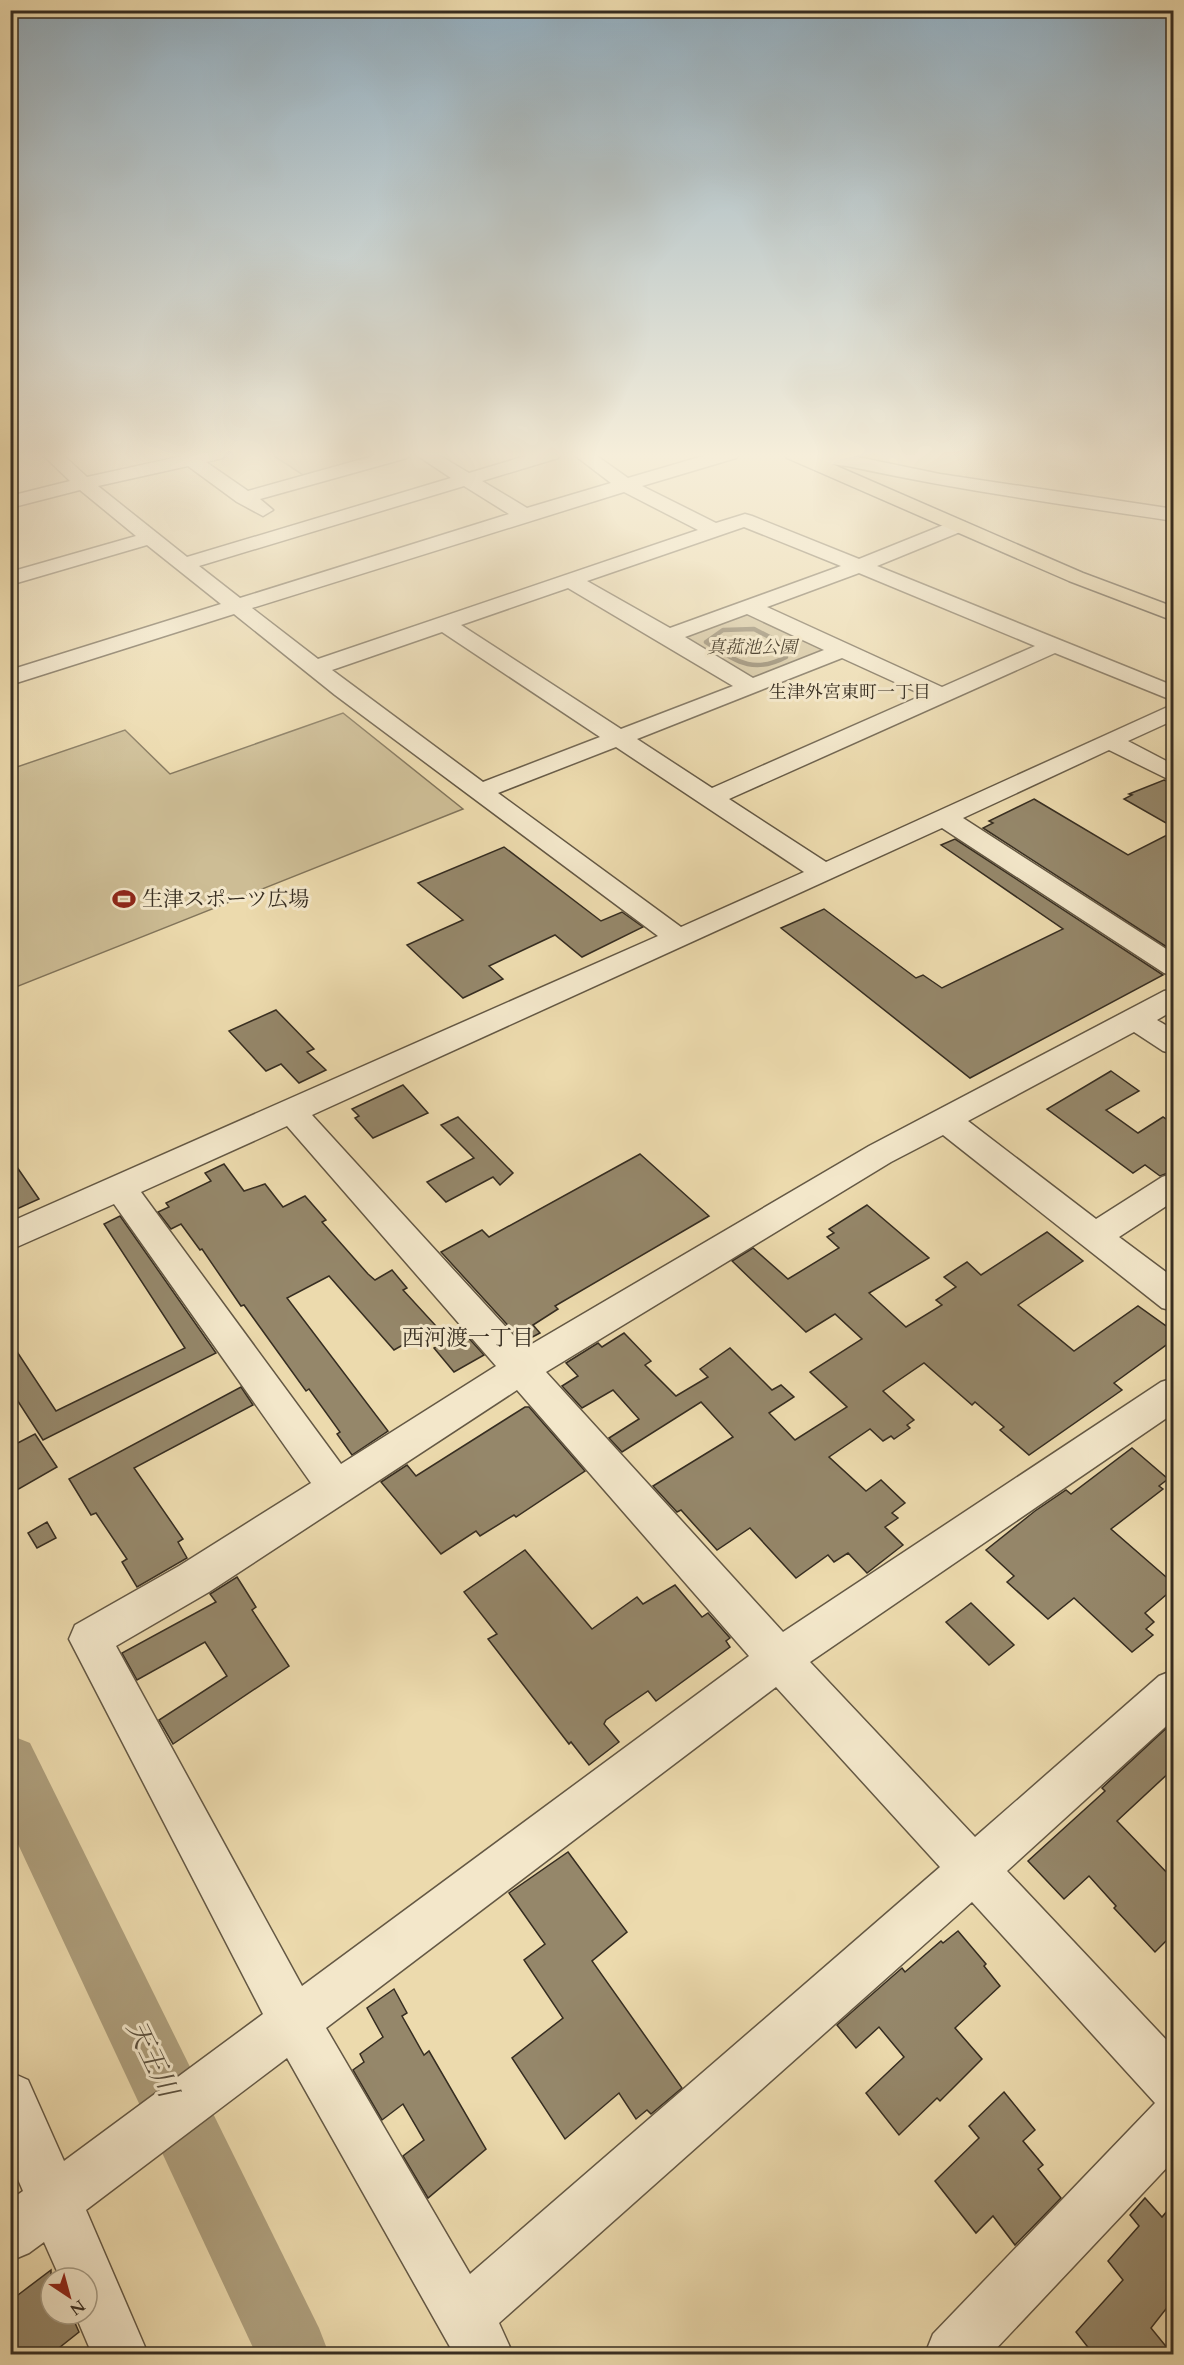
<svg xmlns="http://www.w3.org/2000/svg" width="1184" height="2365" font-family="Cardo,'Noto Serif JP',serif">
  <rect width="100%" height="100%" fill="#ecdaad"/>
  <filter id="stains"><feTurbulence type="fractalNoise" baseFrequency=".00333" numOctaves="4"/><feColorMatrix values="0 0 0 0 .2 0 0 0 0 .09 0 0 0 0 .02 0 0 0 .5 -.17"/></filter>
  <radialGradient id="worn" r=".72"><stop offset=".6" stop-color="#630" stop-opacity="0"/><stop offset="1" stop-color="#630" stop-opacity=".3"/></radialGradient>
  <g fill="#cdbd95" stroke="#82755b" stroke-width="1.5">
    <path d="M271 454H389L306 477Z"/>
    <path d="M751 611 835 652 754 684 676 639Z"/>
    <path d="M343 713 463 809 11 989V769L125 730 170 774Z"/>
  </g>
  <g fill="none" stroke-linecap="round" stroke-linejoin="round">
    <path stroke="#7e7158" stroke-width="4.5" d="M754 629 783 644 786 657C752 675 735 660 706 642L723 630Z"/>
    <path fill="#ae9f7d" fill-rule="evenodd" d="M10 1735 30 1743 319 2328 329 2354H256L10 1827Z"/>
  </g>
  <g fill="#95876a" stroke="#362d21" stroke-width="1.5">
    <path d="M1164 780 1173 784V827L1124 799 1132 795 1129 794Z"/>
    <path d="M1034 799 1128 855 1173 832V951L983 828 993 823 989 821Z"/>
    <path d="M955 839 1163 975 970 1078 781 928 824 909 916 978 923 975 942 988 1063 929 941 845Z"/>
    <path d="M504 847 601 921 622 912 643 927 582 957 555 935 489 966 503 979 463 998 407 945 463 920 418 883Z"/>
    <path d="M276 1010 314 1049 307 1052 326 1070 299 1083 281 1064 266 1071 229 1031Z"/>
    <path d="M1111 1071 1139 1091 1106 1110 1138 1133 1163 1117 1173 1124V1171L1160 1176 1145 1165 1133 1173 1047 1109Z"/>
    <path d="M403 1085 428 1113 373 1138 355 1118 359 1116 352 1109Z"/>
    <path d="M458 1117 513 1173 500 1185 493 1177 446 1202 427 1182 474 1158 441 1125Z"/>
    <path d="M640 1154 709 1216 555 1306 558 1309 533 1325 540 1333 523 1342 441 1252 482 1230 489 1237Z"/>
    <path d="M10 1157 39 1199 10 1212Z"/>
    <path d="M224 1164 244 1191 265 1184 283 1207 305 1196 326 1220 322 1222 368 1274 375 1280 392 1270 407 1288 403 1290 436 1326 394 1350 329 1276 287 1298 388 1431 352 1455 337 1434 340 1432 309 1389 306 1391 244 1305 241 1306 202 1249 200 1250 181 1224 171 1229 158 1212 169 1207 166 1203 211 1181 205 1173Z"/>
    <path d="M867 1205 929 1258 869 1293 906 1327 942 1305 936 1300 956 1287 944 1277 967 1262 981 1275 1047 1232 1083 1261 1018 1305 1074 1351 1138 1306 1173 1331V1340L1114 1383 1122 1390 1029 1455 1000 1430 1004 1427 975 1402 972 1405 924 1363 883 1391 914 1420 907 1425 910 1428 894 1439 891 1436 883 1441 870 1429 829 1457 866 1491 881 1480 905 1503 892 1513 898 1518 885 1527 903 1545 867 1573 848 1553 834 1562 828 1555 796 1578 750 1528 717 1550 681 1510 677 1512 653 1486 733 1437 701 1402 622 1452 609 1438 639 1419 613 1390 582 1408 562 1386 578 1376 566 1363 598 1343 602 1347 624 1333 651 1361 645 1365 676 1396 708 1377 700 1369 730 1348 772 1390 781 1385 794 1397 769 1413 795 1440 847 1407 810 1372 862 1339 835 1314 806 1332 732 1261 753 1248 788 1279 839 1248 827 1237 834 1233 829 1229Z"/>
    <path d="M120 1216 216 1353 43 1440 10 1389V1341L56 1411 185 1348 104 1224Z"/>
    <path d="M465 1334 484 1355 454 1372 434 1348Z"/>
    <path d="M241 1387 253 1405 134 1468 183 1539 178 1542 187 1558 137 1587 122 1562 127 1559 96 1513 91 1515 69 1479Z"/>
    <path d="M525 1407H529L585 1471 516 1517 514 1515 480 1536 476 1531 441 1554 381 1482 407 1465 416 1476Z"/>
    <path d="M35 1434 57 1467 10 1494V1447Z"/>
    <path d="M1132 1448 1168 1479 1159 1486 1163 1489 1111 1529 1173 1583V1589L1145 1613 1154 1622 1146 1629 1153 1635 1132 1652 1074 1598 1048 1619 1007 1582 1014 1576 986 1550 1035 1511 1066 1490 1071 1494Z"/>
    <path d="M47 1522 56 1538 37 1548 28 1533Z"/>
    <path d="M525 1550 592 1629 637 1597 643 1604 675 1585 702 1617 708 1613 730 1638 726 1641 730 1647 656 1701 648 1691 606 1720 604 1724 619 1742 589 1765 571 1742 569 1744 488 1639 497 1634 464 1592Z"/>
    <path d="M237 1577 256 1607 252 1610 289 1666 173 1744 159 1720 227 1676 205 1642 137 1680 122 1653 216 1602 210 1594Z"/>
    <path d="M971 1603 1014 1645 989 1665 946 1622Z"/>
    <path d="M1173 1722V1769L1117 1821 1173 1879V1934L1155 1952 1114 1908 1116 1906 1089 1876 1064 1899 1028 1861 1105 1791 1102 1788Z"/>
    <path d="M568 1852 627 1932 592 1961 682 2088 651 2114 647 2110 636 2119 619 2093 565 2139 512 2058 563 2018 524 1960 545 1944 509 1893Z"/>
    <path d="M958 1931 986 1964 984 1966 1000 1986 955 2028 982 2059 940 2101 937 2098 899 2135 866 2093 904 2057 879 2027 856 2048 837 2025 902 1968 905 1972 941 1941 943 1943Z"/>
    <path d="M394 1989 407 2013 402 2016 424 2055 429 2051 486 2149 428 2198 403 2156 424 2140 403 2104 382 2120 353 2070 364 2062 360 2054 383 2037 367 2008Z"/>
    <path d="M1004 2092 1035 2130 1023 2141 1043 2165 1038 2169 1061 2198 1015 2245 993 2216 976 2233 935 2181 979 2138 969 2126Z"/>
    <path d="M1145 2198 1162 2217 1173 2204V2300L1151 2328 1173 2355H1094L1076 2332 1123 2280 1108 2261 1139 2226 1130 2215Z"/>
    <path d="M51 2270V2314H71L79 2332 50 2355H10V2301Z"/>
  </g>
  <g fill="none" stroke-linecap="round" stroke-linejoin="round">
    <g stroke="#645844" stroke-width="3">
      <g id="minor">
        <path d="M42 454H62L87 477 192 454H226L223 458 206 462 248 491 380 454H410L407 458 260 499 273 510 263 516 237 502 188 466 98 486 187 557 451 478 415 454H437L469 473 532 454H561L558 458 482 481 527 508 611 483 573 454H594L628 478 710 454H739L736 458 642 486 716 523 745 514 752 516 859 559 951 522H965L968 526 965 530 877 566 1174 686V701L1055 653 729 799 826 862 1174 704V720L1128 741 1174 765V782L1109 750 963 818 1174 954V976L1164 973 942 828 312 1115 525 1348 869 1146 1164 991 1174 989V1010L1157 1020 1174 1030V1054L1163 1051 1134 1032 968 1121 1096 1219 1162 1177 1174 1173V1201L1119 1237 1174 1278V1311L1162 1308 943 1135 891 1162 546 1372 783 1632 1161 1382 1174 1378V1413L810 1662 975 1837 1159 1676 1174 1670V1719L1007 1871 1174 2048V2160L991 2354H925L933 2334 1155 2103 972 1902 499 2323 513 2354H454L287 2058 86 2210 148 2354H92L75 2314H87V2278H60L44 2242 29 2253 10 2261V2200L23 2191 10 2161V2072L28 2080 64 2161 263 2014 69 1639 75 1625 179 1566 311 1483 114 1204 10 1250V1222L658 936 335 695 234 614 10 685V670L221 604 147 545 10 585V572L136 536 80 490 10 508V496L70 481ZM464 486 509 514 240 598 199 566ZM624 492 698 530 318 659 252 608ZM744 527 841 566 670 628 587 581ZM859 573 1035 646 942 687 767 607ZM568 588 733 686 621 729 461 625ZM747 614 824 650 753 678 685 637ZM442 632 600 737 483 782 332 670ZM842 658 923 695 712 788 637 739ZM616 747 804 872 681 927 498 793ZM287 1126 496 1366 341 1464 141 1192ZM517 1390 749 1656 302 1986 116 1646 209 1592ZM776 1687 940 1867 470 2274 326 2028Z"/>
        <path d="M805 454H843L940 474 1174 509V521C1066 505 958 490 852 467 837 464 821 464 807 460Z"/>
      </g>
    </g>
    <g stroke="#362d21" stroke-width="3">
      <path id="major" d="M784 454H809L1083 573 1174 607V621L1069 581 787 458Z"/>
    </g>
    <use href="#minor" fill="#f3e7ca" fill-rule="evenodd"/>
    <use href="#major" fill="#ecdaad" fill-rule="evenodd"/>
  </g>
  <linearGradient id="sky" x2="0" y2="1"><stop stop-color="#91acbd"/><stop offset="0.58" stop-color="#f6eeda"/><stop offset="1" stop-color="#f6eeda" stop-opacity="0"/></linearGradient>
  <rect width="1184" height="785" fill="url(#sky)"/>
  <defs>
    <g id="stadium-bare" transform="scale(1.8)"><path d="M0-5a6.5 5 0 1 0 0 10a6.5 5 0 1 0 0-10ZM-3.5-1.8h7v3.6h-7Z" fill="#8f2418" stroke="#f3e7ca" stroke-width="2.5" paint-order="stroke"/></g>
  </defs>
  <g fill-rule="evenodd">
    <use href="#stadium-bare" x="124" y="899"/>
  </g>
  <g text-anchor="middle" dominant-baseline="central" stroke-width="6" stroke-linejoin="round" paint-order="stroke">
    <g font-size="18" font-style="italic" fill="#544a38" stroke="#f3e7ca">
      <text x="752" y="647">真菰池公園</text>
    </g>
    <g font-size="18" fill="#362d21" stroke="#f3e7ca">
      <text x="850" y="692">生津外宮東町一丁目</text>
    </g>
    <g font-size="21" fill="#362d21" stroke="#f3e7ca" text-anchor="start">
      <text x="142" y="899">生津スポーツ広場</text>
    </g>
    <g font-size="22" fill="#362d21" stroke="#f3e7ca">
      <text x="468" y="1338">西河渡一丁目</text>
    </g>
    <g font-size="27" font-style="italic" fill="#5a4f3d" stroke="#f3e7ca">
      <text transform="translate(152 2059) rotate(64)">天王川</text>
    </g>
  </g>
  <rect width="1184" height="2365" fill="none" stroke="#ecdaad" stroke-width="36"/>
  <rect x="12" y="12" width="1160" height="2341" fill="none" stroke="#362d21" stroke-width="3"/>
  <rect x="18" y="18" width="1148" height="2329" fill="none" stroke="#362d21" stroke-width="1.5"/>
  <g transform="translate(69 2296) rotate(144)"><circle r="28" fill="#f3e7ca" stroke="#a79d86" stroke-width="1.5"/>
  <path d="M0-4.5L10 22L0 15L-10 22Z" fill="#8f2418"/>
  <text y="-9" font-size="16" font-weight="bold" text-anchor="middle" fill="#362d21">N</text>
  </g>
  <rect width="100%" height="100%" filter="url(#stains)"/>
  <rect width="100%" height="100%" fill="url(#worn)"/>
</svg>
